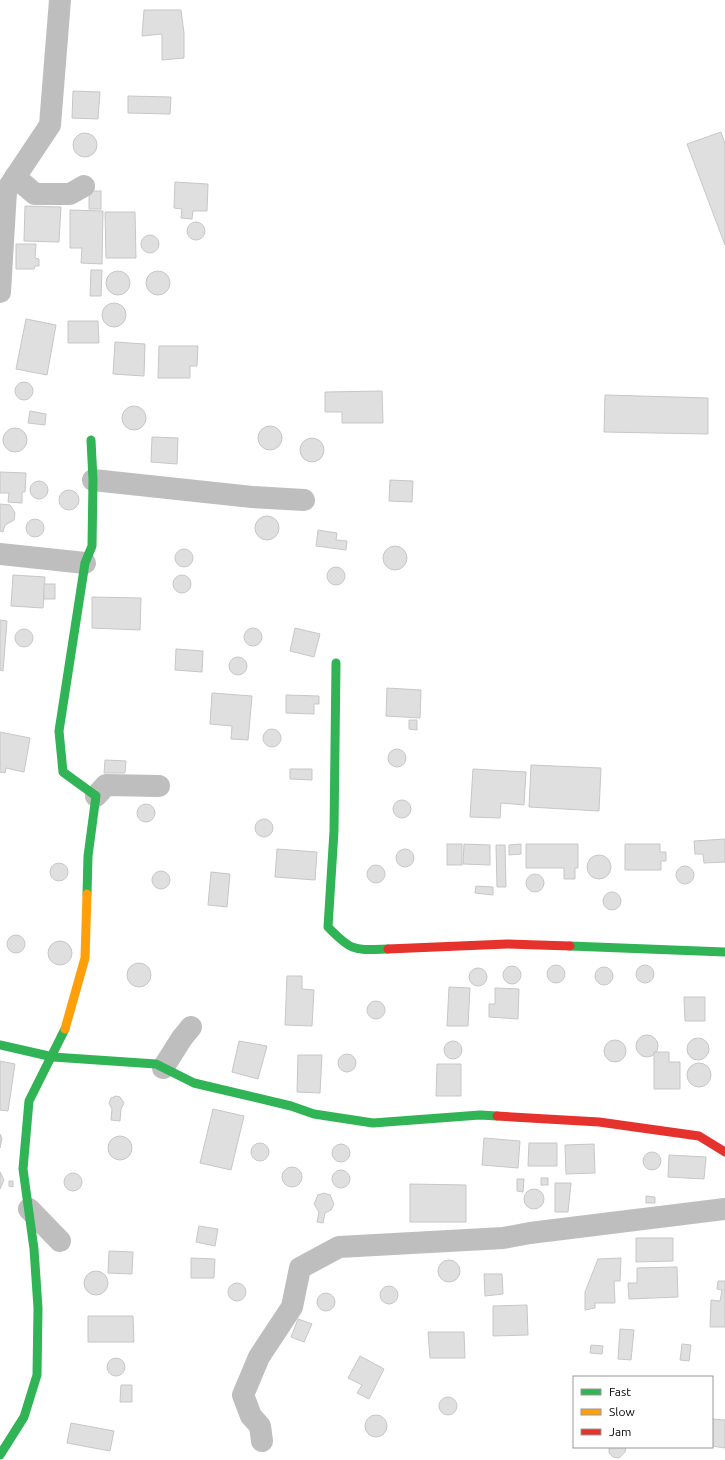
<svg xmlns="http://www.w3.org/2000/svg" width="725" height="1460" font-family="Ubuntu,sans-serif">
  <rect width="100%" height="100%" fill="#fff"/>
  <g fill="#dfdfdf" stroke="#c7c7c7">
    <path d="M144 10H181L184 33V58L162 60V34L142 36Z"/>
    <path d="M73 91 100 92 98 119 72 118Z"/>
    <path d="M128 96 171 97 170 114 128 113Z"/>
    <path d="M721 132 725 144V245L687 144Z"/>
    <circle cx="85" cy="145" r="12"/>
    <path d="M175 182 208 184 207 211H193L192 219 181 218 182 209 174 208Z"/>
    <rect x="89" y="191" width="12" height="18"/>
    <path d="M25 206 61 207 59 242 24 241Z"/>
    <path d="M70 210 103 211 102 264 81 263 82 248H70Z"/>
    <path d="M105 212H135L136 258H106Z"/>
    <circle cx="196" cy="231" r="9"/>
    <circle cx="150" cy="244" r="9"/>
    <path d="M16 244H36L35 258 39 259V266H35L34 269H16Z"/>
    <path d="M91 270H102L101 296H90Z"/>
    <circle cx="158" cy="283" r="12"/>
    <circle cx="118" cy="283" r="12"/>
    <circle cx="114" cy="315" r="12"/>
    <path d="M26 319 56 325 47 375 16 369Z"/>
    <path d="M68 321H98L99 343H68Z"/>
    <path d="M115 342 145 344 144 376 113 374Z"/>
    <path d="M159 346H198L197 366H190V378H158Z"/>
    <circle cx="24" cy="391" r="9"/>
    <path d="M382 391 383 423H342V412H325V392Z"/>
    <path d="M605 395 708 398V434L604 432Z"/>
    <circle cx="134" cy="418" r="12"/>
    <path d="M30 411 46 414 45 425 28 423Z"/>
    <circle cx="270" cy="438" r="12"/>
    <circle cx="15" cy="440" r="12"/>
    <path d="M152 437 178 438 177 464 151 462Z"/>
    <circle cx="312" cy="450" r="12"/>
    <path d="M0 472 26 473 25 492H22V503L8 502 9 493H0Z"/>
    <path d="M390 480 413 481 412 502 389 501Z"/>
    <circle cx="39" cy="490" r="9"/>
    <circle cx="69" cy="500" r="10"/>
    <path d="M0 504 10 505 15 513 14 520 5 525 3 532 0 531Z"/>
    <circle cx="267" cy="528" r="12"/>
    <circle cx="35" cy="528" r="9"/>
    <path d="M318 530 337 533 336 540 347 541 346 550 316 546Z"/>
    <circle cx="395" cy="558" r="12"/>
    <circle cx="184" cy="558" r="9"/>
    <circle cx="336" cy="576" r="9"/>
    <path d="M13 575 45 577 43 608 11 606Z"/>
    <circle cx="182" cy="584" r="9"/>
    <rect x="44" y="584" width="11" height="15"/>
    <path d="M92 597 141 598 140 630 92 628Z"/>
    <path d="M0 620 7 621 3 671 0 670Z"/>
    <path d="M295 628 320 634 314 657 290 651Z"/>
    <circle cx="253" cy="637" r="9"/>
    <circle cx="24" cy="638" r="9"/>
    <path d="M176 649 203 651 202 672 175 670Z"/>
    <circle cx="238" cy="666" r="9"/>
    <path d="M387 688 421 690 420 718 386 716Z"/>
    <path d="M212 693 252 696 248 740 231 739 232 726 210 724Z"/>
    <path d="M286 695 319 696V704H314V714L286 713Z"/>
    <path d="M409 720H417V730L409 729Z"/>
    <circle cx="272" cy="738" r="9"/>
    <path d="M0 732 30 738 24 772 6 768 5 773 0 772Z"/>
    <circle cx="397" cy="758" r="9"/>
    <path d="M105 760 126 761 125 773H104Z"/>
    <path d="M531 765 601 768 599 811 529 807Z"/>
    <path d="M290 769H312V780L290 779Z"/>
    <path d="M473 769 526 772 524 805 501 803 500 818 470 817Z"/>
    <circle cx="402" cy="809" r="9"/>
    <circle cx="146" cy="813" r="9"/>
    <circle cx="264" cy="828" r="9"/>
    <path d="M725 839V862L704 863 703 854H695L694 841Z"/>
    <rect x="447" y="844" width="15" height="21"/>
    <path d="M464 844 490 845V865L463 864Z"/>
    <path d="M521 844V854L509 855V845Z"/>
    <path d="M526 844H578V868H575V879H564V868H526Z"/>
    <path d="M625 844H660V852H666V861H661V870H625Z"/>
    <path d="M496 845H505L506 887H497Z"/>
    <path d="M277 849 317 852 315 880 275 877Z"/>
    <circle cx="405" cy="858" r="9"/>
    <circle cx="599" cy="867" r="12"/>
    <circle cx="59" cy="872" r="9"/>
    <circle cx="376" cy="874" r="9"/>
    <circle cx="685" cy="875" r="9"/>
    <circle cx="161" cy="880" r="9"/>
    <path d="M211 872 230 874 227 907 208 905Z"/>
    <circle cx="535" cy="883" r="9"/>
    <path d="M476 886 493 887V895L475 893Z"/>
    <circle cx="612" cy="901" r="9"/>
    <circle cx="16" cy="944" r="9"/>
    <circle cx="60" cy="953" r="12"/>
    <circle cx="139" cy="975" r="12"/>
    <circle cx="645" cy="974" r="9"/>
    <circle cx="556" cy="974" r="9"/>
    <circle cx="512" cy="975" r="9"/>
    <circle cx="604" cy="976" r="9"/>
    <circle cx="478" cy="977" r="9"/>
    <path d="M287 976H302V989L314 990 312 1026 285 1025Z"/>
    <path d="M449 987 470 988 468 1026H447Z"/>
    <path d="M495 988 519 989 518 1019 489 1017V1004H495Z"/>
    <path d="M684 997H705V1021H685Z"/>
    <circle cx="376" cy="1010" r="9"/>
    <circle cx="647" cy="1046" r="11"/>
    <circle cx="698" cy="1049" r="11"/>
    <circle cx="615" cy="1051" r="11"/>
    <circle cx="453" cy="1050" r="9"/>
    <path d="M239 1041 267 1046 258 1079 232 1072Z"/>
    <path d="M654 1052H669V1062H680V1089H654Z"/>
    <circle cx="347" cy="1063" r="9"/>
    <path d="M298 1055H322L320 1093 297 1092Z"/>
    <path d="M0 1061 15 1064 8 1111 0 1110Z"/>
    <circle cx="699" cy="1075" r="12"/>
    <path d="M437 1064H461V1096H436Z"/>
    <path d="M116 1096 120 1097 124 1103 121 1109 120 1121 111 1120 112 1109 109 1103 111 1098Z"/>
    <path d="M213 1109 244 1116 231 1170 200 1163Z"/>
    <path d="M0 1134 2 1138 0 1148Z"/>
    <circle cx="120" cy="1148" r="12"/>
    <path d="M484 1138 520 1141 518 1168 482 1165Z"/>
    <path d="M529 1143H557V1166H528Z"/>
    <circle cx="260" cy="1152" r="9"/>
    <path d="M594 1144 595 1173 566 1174 565 1145Z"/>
    <circle cx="341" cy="1153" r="9"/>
    <circle cx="652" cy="1161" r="9"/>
    <path d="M669 1155 706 1157 704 1179 668 1177Z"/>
    <circle cx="292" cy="1177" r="10"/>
    <circle cx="341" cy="1179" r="9"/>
    <path d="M0 1172 4 1180 0 1189Z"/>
    <circle cx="73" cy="1182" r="9"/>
    <rect x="541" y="1178" width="7" height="7"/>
    <path d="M517 1179H524L523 1192 517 1191Z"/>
    <path d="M9 1181H13V1187L9 1186Z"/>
    <path d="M555 1183H571L568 1212H555Z"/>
    <path d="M410 1184 466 1185V1222H410Z"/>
    <circle cx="534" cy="1199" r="10"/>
    <path d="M324 1193 330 1195 334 1204 331 1210 325 1213 323 1223 317 1222 319 1212 314 1204 318 1195Z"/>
    <path d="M646 1196 655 1197V1203H646Z"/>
    <path d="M199 1226 218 1229 215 1246 196 1242Z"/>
    <path d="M636 1238H673V1261L636 1262Z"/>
    <path d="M109 1251 133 1252 132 1274 108 1273Z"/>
    <path d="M191 1258 215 1259 214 1278H191Z"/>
    <path d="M621 1258 620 1281H614L615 1303H595V1308L585 1310V1292L598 1259Z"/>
    <circle cx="449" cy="1271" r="11"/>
    <path d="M677 1267 678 1297 629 1299 628 1283H637V1268Z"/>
    <circle cx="96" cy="1283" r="12"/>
    <path d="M484 1274H502L503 1294 485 1296Z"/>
    <path d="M718 1281H725V1327H710L711 1300 720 1301 722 1290 717 1289Z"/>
    <circle cx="237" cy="1292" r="9"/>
    <circle cx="389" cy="1295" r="9"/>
    <circle cx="326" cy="1302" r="9"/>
    <path d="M527 1305 528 1335 493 1336V1306Z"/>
    <path d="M88 1316H133L134 1342H88Z"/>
    <path d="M298 1319 312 1324 304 1342 291 1337Z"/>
    <path d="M620 1329 634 1330 631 1360 618 1359Z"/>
    <path d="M428 1332H464L465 1358H430Z"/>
    <path d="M682 1344 691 1345 689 1361 680 1360Z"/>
    <path d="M591 1345 603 1346 602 1354 590 1353Z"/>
    <path d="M360 1356 384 1369 369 1399 357 1393 362 1385 348 1378Z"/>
    <circle cx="116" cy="1367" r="9"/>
    <path d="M121 1385H132V1402H120Z"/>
    <circle cx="448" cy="1406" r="9"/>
    <circle cx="376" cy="1426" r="11"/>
    <path d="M712 1419 725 1420V1448L712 1446Z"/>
    <path d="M71 1423 114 1431 110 1451 67 1443Z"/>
    <path d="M609 1447H626L625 1452 619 1458 613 1457 609 1453Z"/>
  </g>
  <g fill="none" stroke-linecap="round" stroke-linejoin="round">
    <g stroke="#bebebe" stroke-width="22">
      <path d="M15 177 35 194H70L84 186"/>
      <path d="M0 292 6 191 50 125 60 0"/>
      <path d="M93 480 252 497 304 500"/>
      <path d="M0 554 85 563"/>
      <path d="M96 796 106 785 159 786"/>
      <path d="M163 1068 182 1038 191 1027"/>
      <path d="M29 1209 60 1241"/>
      <path d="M262 1441 260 1426 251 1416 243 1395 259 1357 292 1307 300 1268 339 1247 503 1238 530 1233 725 1209"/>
    </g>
    <g stroke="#30b455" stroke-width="9">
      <path d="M336 663 334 831 328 927C352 952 354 950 388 949"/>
      <path d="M87 894 88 856 96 796 63 772 59 731 85 563 92 546 93 480 91 440"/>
      <path d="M570 946 725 952"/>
      <path d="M0 1045 53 1057 156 1064 194 1083 291 1106 314 1114 373 1123 480 1115 497 1116"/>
      <path d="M0 1455 24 1417 37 1375 38 1308 34 1249 23 1169 29 1101 65 1029"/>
    </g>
    <path stroke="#ff9f0a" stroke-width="9" d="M65 1029 85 958 87 894"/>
    <g stroke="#e5322d" stroke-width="9">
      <path d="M388 949 507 944 570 946"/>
      <path d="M497 1116 599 1122 699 1136 725 1152"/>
    </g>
  </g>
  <rect x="573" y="1376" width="140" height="72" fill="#ffffff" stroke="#999999"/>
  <rect x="581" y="1389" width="20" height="6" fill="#30b455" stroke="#999999"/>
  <text x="609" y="1396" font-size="12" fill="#000000">Fast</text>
  <rect x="581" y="1409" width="20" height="6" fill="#ff9f0a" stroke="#999999"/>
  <text x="609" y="1416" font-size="12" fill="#000000">Slow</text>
  <rect x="581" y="1429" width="20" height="6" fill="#e5322d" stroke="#999999"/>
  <text x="609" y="1436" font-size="12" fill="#000000">Jam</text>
</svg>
